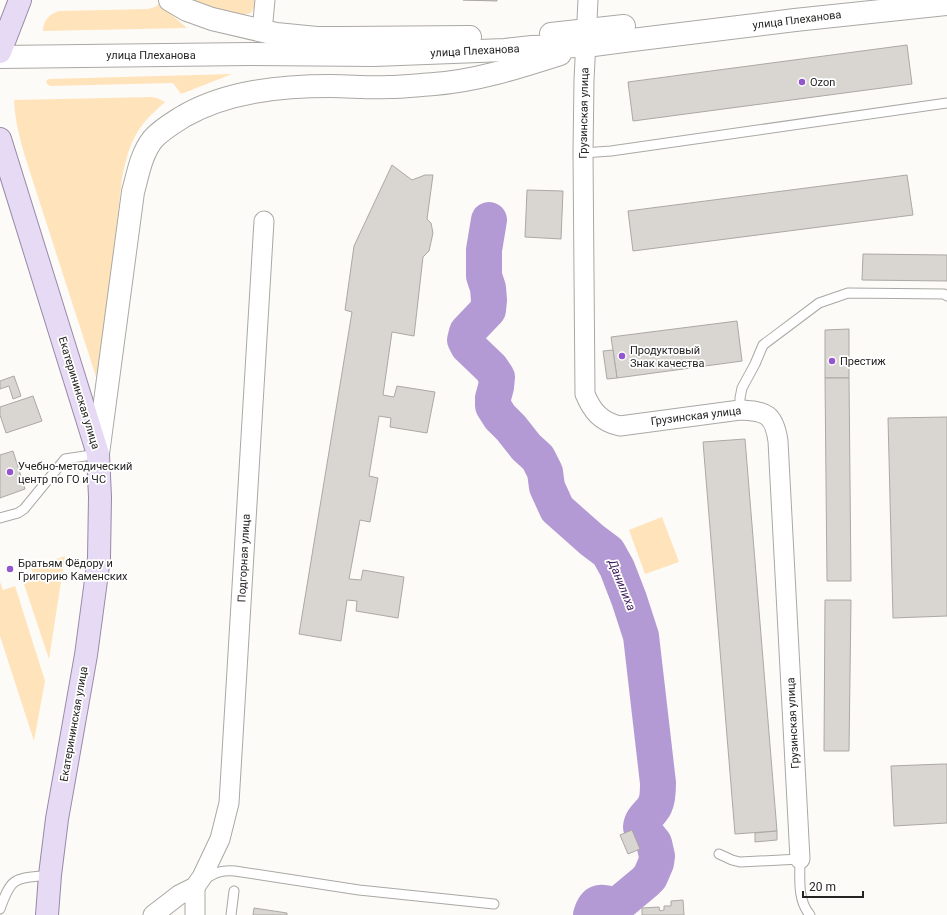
<svg xmlns="http://www.w3.org/2000/svg" width="947" height="915" font-family="Roboto,sans-serif">
  <rect width="100%" height="100%" fill="#fdfbf7"/>
  <g fill="#ffe3ba">
    <path d="M188 0H255L254 7 251 13 239 16Z"/>
    <path d="M159 4 187 28 43 31C43 21 49 14 59 11L148 9 155 7Z"/>
    <path d="M232 74 181 94 173 83 50 86 46 83 47 80 49 79Z"/>
    <path d="M151 97 157 98 165 102C136 127 130 140 122 178L101 363 100 389 29 169C22 147 15 124 14 100Z"/>
    <path d="M662 517 679 562 645 574 629 530Z"/>
    <path d="M65 556 49 659 24 584 35 579 31 568Z"/>
    <path d="M0 582 3 590 15 586 45 681 34 741 0 636Z"/>
  </g>
  <g fill="none" stroke-linecap="round" stroke-linejoin="round">
    <path stroke="#b49ad4" stroke-width="36" d="M489 220 484 250V276L488 288 489 300 488 310 467 332 465 340 468 346 491 368 497 377 496 387 493 398V406L500 417 511 428 526 447 538 458 545 472 547 487 557 509 592 540 608 552 617 568 629 599 641 636 658 783C658 790 658 799 655 805 651 814 642 817 641 827L654 843 657 856 656 863 650 877 645 882 621 902 612 905C600 901 595 901 591 915"/>
  </g>
  <g fill="#d9d6d2" stroke="#aba8a5">
    <path d="M463 0H497V1Z"/>
    <path d="M907 45 912 84 633 121 628 82Z"/>
    <path d="M392 165 412 180 425 175H433L427 219 431 223 433 233 429 251 423 257 414 336 392 332 383 395 394 397 397 386 435 392 427 433 390 427 391 418 379 416 369 476 378 478 370 522 360 520 349 579 361 580 363 570 404 577 398 618 356 611 357 601 347 600 341 641 299 634 352 312 345 310 354 246Z"/>
    <path d="M907 175 913 215 633 251 628 211Z"/>
    <path d="M527 190 563 191 561 239 525 237Z"/>
    <path d="M863 254 947 255V281L862 280Z"/>
    <path d="M737 321 742 361 617 378 611 337Z"/>
    <path d="M849 329V378H825V330Z"/>
    <path d="M613 350 617 378 607 379 603 351Z"/>
    <path d="M14 376 21 396 13 399 9 386 0 389V381Z"/>
    <path d="M825 378H849L851 581H827Z"/>
    <path d="M33 396 42 421 6 433 0 415V407Z"/>
    <path d="M947 417V616L893 618 888 418Z"/>
    <path d="M745 439 777 831 735 834 703 442Z"/>
    <path d="M13 451 25 489 0 498V455Z"/>
    <path d="M825 600H851L849 751H824Z"/>
    <path d="M943 764H947V823L894 826 891 766Z"/>
    <path d="M632 830 640 849 628 854 620 835Z"/>
    <path d="M777 831V840L755 842V833Z"/>
    <path d="M683 900 684 915H642V908L659 907 660 911 664 910V906H671V901Z"/>
    <path d="M254 908 287 913V915H253Z"/>
  </g>
  <g fill="none" stroke-linecap="round" stroke-linejoin="round">
    <g stroke="#aaa8a4" stroke-width="11">
      <g id="lane">
        <path d="M583 153 611 151 947 103"/>
        <path d="M740 410V398L742 388 755 364 763 345 819 303 848 293 944 294 947 296"/>
        <path d="M0 518 18 513 24 509 65 459 98 454"/>
        <path d="M719 854 732 860 740 862 800 859C800 877 797 900 810 915"/>
        <path d="M204 880C215 872 222 870 235 871L359 890 494 904"/>
        <path d="M0 909C12 875 15 879 50 875"/>
        <path d="M231 915 234 891"/>
      </g>
    </g>
    <g stroke="#aaa8a4" stroke-width="21">
      <g id="street">
        <path d="M588 0 584 80 583 153 585 394C592 411 601 422 620 426L740 410C766 411 774 414 778 441L800 859"/>
        <path d="M262 31 265 0"/>
        <path d="M195 887V915"/>
        <path d="M153 915 179 895 195 887 202 877 220 839 229 803 264 221"/>
      </g>
    </g>
    <g stroke="#aaa8a4" stroke-width="24">
      <g id="secondary">
        <path d="M170 0 187 10 212 19 276 34 317 38H343L470 37"/>
        <path d="M551 34 624 26"/>
        <path d="M0 57 249 54 374 55 505 50 532 47 586 46 624 41 795 20 947 4"/>
        <path d="M98 454 133 192C138 174 141 154 153 139 162 129 173 123 184 116 228 91 282 86 331 86 350 86 369 88 388 87 403 87 419 85 434 84 477 81 519 67 560 54"/>
      </g>
    </g>
    <g stroke="#978aa8" stroke-width="24">
      <g id="primary">
        <path d="M0 52 20 0"/>
        <path d="M0 139 98 454 100 497 99 558 86 655 57 819 50 875 47 915"/>
      </g>
    </g>
    <use href="#lane" stroke="#fff" stroke-width="9"/>
    <use href="#street" stroke="#fff" stroke-width="19"/>
    <use href="#secondary" stroke="#fff" stroke-width="22"/>
    <use href="#primary" stroke="#e6daf5" stroke-width="22"/>
  </g>
  <g fill="#9256cd" stroke="#fff" stroke-width="1.5">
    <circle cx="802" cy="82" r="4"/>
    <circle cx="622" cy="356" r="4"/>
    <circle cx="832" cy="361" r="4"/>
    <circle cx="10" cy="472" r="4"/>
    <circle cx="10" cy="569" r="4"/>
  </g>
  <g text-anchor="middle" dominant-baseline="central" stroke-width="3.5" stroke-linejoin="round" paint-order="stroke">
    <g font-size="11" fill="#252423" stroke="#fff">
      <text transform="translate(797 20) rotate(-7)">улица Плеханова</text>
      <text transform="translate(475 51) rotate(-3)">улица Плеханова</text>
      <text x="151" y="55">улица Плеханова</text>
      <text transform="translate(584 113) rotate(-89)">Грузинская улица</text>
      <text transform="translate(79 393) rotate(73)">Екатерининская улица</text>
      <text transform="translate(696 416) rotate(-7)">Грузинская улица</text>
      <text transform="translate(244 558) rotate(-87)">Подгорная улица</text>
      <text transform="translate(793 723) rotate(-93)">Грузинская улица</text>
      <text transform="translate(74 724) rotate(-80)">Екатерининская улица</text>
    </g>
    <g font-size="11" fill="#252423" stroke="#fff" text-anchor="start">
      <text x="810" y="82">Ozon</text>
      <text x="630" y="350">Продуктовый<tspan x="630" dy="13">Знак качества</tspan></text>
      <text x="840" y="361">Престиж</text>
      <text x="18" y="466">Учебно-методический<tspan x="18" dy="13">центр по ГО и ЧС</tspan></text>
      <text x="18" y="563">Братьям Фёдору и<tspan x="18" dy="13">Григорию Каменских</tspan></text>
    </g>
    <g font-size="12" font-style="italic" fill="#3f1a5e" stroke="#fff">
      <text transform="translate(622 585) rotate(68)">Данилиха</text>
    </g>
  </g>
  <path d="M803 891v6h60v-6" fill="none" stroke="#252423" stroke-width="2"/>
  <text x="809" y="891" font-size="12" fill="#252423" stroke="#ffffff" stroke-width="3" paint-order="stroke">20 m</text>
</svg>
